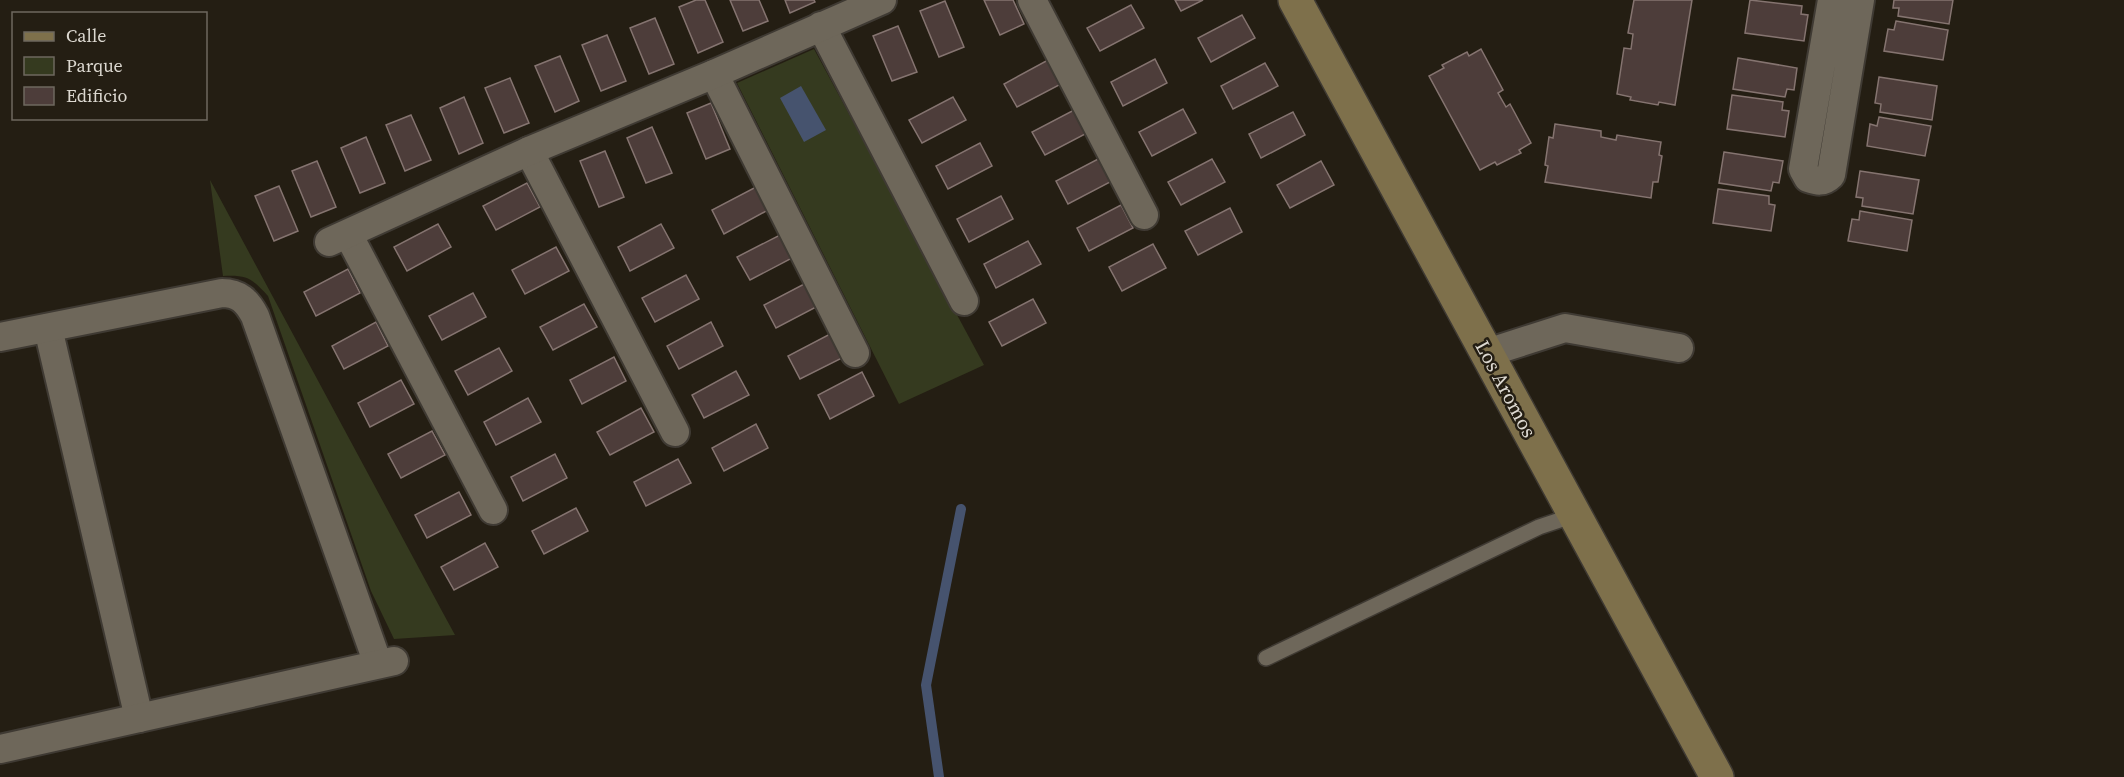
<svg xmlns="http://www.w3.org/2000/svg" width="2124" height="777" font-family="'Source Serif 4',serif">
  <rect width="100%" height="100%" fill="#241e13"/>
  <g fill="#353a1f">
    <path d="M814 49 984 365 899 404 737 83Z"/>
    <path d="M210 180 443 613 455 635 394 639 371 591 268 296C251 278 248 275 223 276Z"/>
  </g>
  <path fill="#46536e" d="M801 86 826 130 804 142 780 98Z"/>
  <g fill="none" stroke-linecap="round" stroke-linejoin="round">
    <path stroke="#46536e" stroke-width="10" d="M939 777 926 685 961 509"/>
  </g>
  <g fill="#4d3d3a" stroke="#857470" stroke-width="1.5">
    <path d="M696 0H705L723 42 698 53 679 7Z"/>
    <path d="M730 0H759L768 21 743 31Z"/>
    <path d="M785 0H814L815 2 790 13Z"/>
    <path d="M984 0H1013L1024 24 1000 35Z"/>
    <path d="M1175 0H1203L1181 11Z"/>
    <path d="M1634 0H1692L1675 105 1659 102 1658 105 1630 100 1631 97 1617 94 1624 48 1631 49 1633 34 1628 33Z"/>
    <path d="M1750 0 1802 6 1801 14 1808 15 1804 41 1745 33Z"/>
    <path d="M1894 0H1953L1949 24 1898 16 1899 8H1893Z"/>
    <path d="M945 1 964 47 939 57 920 11Z"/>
    <path d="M1131 5 1144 28 1100 51 1087 28Z"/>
    <path d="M1242 15 1255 38 1211 62 1198 38Z"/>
    <path d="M655 18 674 64 649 74 630 28Z"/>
    <path d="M1896 21 1948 30 1943 60 1884 51 1888 29 1894 30Z"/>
    <path d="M898 26 917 72 892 81 873 36Z"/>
    <path d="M607 35 626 81 601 91 582 45Z"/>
    <path d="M1481 49 1503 90 1498 93 1506 107 1510 104 1531 143 1519 150 1521 153 1497 165 1495 162 1480 170 1429 76 1444 68 1442 65 1467 52 1469 56Z"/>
    <path d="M560 56 579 101 555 112 535 66Z"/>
    <path d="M1738 58 1797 68 1794 90 1787 89 1785 97 1733 89Z"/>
    <path d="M1155 59 1167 83 1123 106 1111 82Z"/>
    <path d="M1048 60 1061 84 1017 107 1004 84Z"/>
    <path d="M1265 63 1278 86 1233 109 1221 86Z"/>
    <path d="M1879 77 1937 86 1932 120 1880 112 1881 104 1875 103Z"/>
    <path d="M510 78 529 123 504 133 485 88Z"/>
    <path d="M1732 95 1783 102 1782 110 1789 111 1785 137 1727 129Z"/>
    <path d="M464 97 483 143 459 154 440 108Z"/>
    <path d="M953 97 966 120 922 143 909 120Z"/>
    <path d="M711 103 730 149 706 159 687 113Z"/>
    <path d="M1076 109 1089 132 1045 155 1032 132Z"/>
    <path d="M1183 109 1196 133 1152 156 1139 132Z"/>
    <path d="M1293 112 1305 135 1261 158 1249 134Z"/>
    <path d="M411 115 431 160 405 171 386 125Z"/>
    <path d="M1879 117 1931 126 1925 156 1867 146 1870 124 1877 126Z"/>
    <path d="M1555 124 1601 131V137L1616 140 1617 135 1661 142 1659 155 1662 156 1658 182H1653L1651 198 1545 182 1548 166 1545 165 1549 137 1553 138Z"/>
    <path d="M652 127 672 173 646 183 627 138Z"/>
    <path d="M366 137 385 183 360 193 341 148Z"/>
    <path d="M980 143 992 166 948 189 936 166Z"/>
    <path d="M605 151 624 197 599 207 580 161Z"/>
    <path d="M1724 152 1783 161 1779 183 1773 182 1771 191 1719 183Z"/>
    <path d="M1100 158 1112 181 1068 204 1056 181Z"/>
    <path d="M1212 159 1225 182 1181 205 1168 182Z"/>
    <path d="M317 161 336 207 311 217 292 171Z"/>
    <path d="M1321 161 1334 185 1290 208 1277 185Z"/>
    <path d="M1860 171 1919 180 1913 214 1862 206 1863 198 1856 197Z"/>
    <path d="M527 183 540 207 496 230 483 206Z"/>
    <path d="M279 186 298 231 274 241 255 196Z"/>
    <path d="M756 187 768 210 724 234 712 210Z"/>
    <path d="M1718 189 1769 196V204L1775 205 1771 231 1713 223Z"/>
    <path d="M1001 196 1013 219 969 242 957 219Z"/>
    <path d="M1121 205 1133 228 1089 251 1077 228Z"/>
    <path d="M1230 208 1242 232 1198 255 1185 231Z"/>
    <path d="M1860 211 1912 220 1907 251 1848 241 1852 219 1859 220Z"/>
    <path d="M438 224 451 247 407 271 394 247Z"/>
    <path d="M661 224 674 248 630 271 618 247Z"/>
    <path d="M782 234 794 257 750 280 737 257Z"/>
    <path d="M1028 241 1041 264 996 288 984 264Z"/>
    <path d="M1153 244 1166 268 1122 291 1109 267Z"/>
    <path d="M556 247 569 271 525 294 512 270Z"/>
    <path d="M348 269 360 293 316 316 304 292Z"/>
    <path d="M686 275 699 299 655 322 642 298Z"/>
    <path d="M808 282 820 305 776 328 764 305Z"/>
    <path d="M473 293 486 317 442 340 429 316Z"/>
    <path d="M1033 299 1046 323 1002 346 989 322Z"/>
    <path d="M584 304 597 327 553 350 540 327Z"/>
    <path d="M376 322 388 346 344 369 332 346Z"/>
    <path d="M711 322 723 346 679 369 667 346Z"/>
    <path d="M832 333 844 357 800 379 788 356Z"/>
    <path d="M499 348 512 371 468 395 455 371Z"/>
    <path d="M614 357 626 381 582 404 570 380Z"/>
    <path d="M736 371 749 395 704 418 692 395Z"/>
    <path d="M862 372 874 396 830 419 818 395Z"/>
    <path d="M401 380 414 404 370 427 358 403Z"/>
    <path d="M528 398 541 422 496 445 484 422Z"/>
    <path d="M641 408 654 432 610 455 597 432Z"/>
    <path d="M756 424 768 448 724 471 712 448Z"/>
    <path d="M432 431 445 455 401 478 388 454Z"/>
    <path d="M555 454 567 478 523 501 511 477Z"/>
    <path d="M678 459 691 483 646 506 634 482Z"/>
    <path d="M459 492 471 515 427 538 415 515Z"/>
    <path d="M576 508 588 531 544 554 532 531Z"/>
    <path d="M485 543 498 567 454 590 441 567Z"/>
  </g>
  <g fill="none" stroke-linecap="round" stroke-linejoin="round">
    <g stroke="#3f3a33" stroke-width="18">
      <path id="lane" d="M1266 658 1539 527 1575 515"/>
    </g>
    <g stroke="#3f3a33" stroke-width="32">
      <g id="street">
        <path d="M1032 0 1144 215"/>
        <path d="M1832 0 1803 169 1808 178C1817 181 1823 183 1831 175L1860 0"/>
        <path d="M821 26 964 301"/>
        <path d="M714 74 855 353"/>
        <path d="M529 151 675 432"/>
        <path d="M348 234 493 510"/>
        <path d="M329 242 529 151 714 74 882 0"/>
        <path d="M48 328 139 718"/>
        <path d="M0 337 222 293C239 293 247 301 255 316L378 664"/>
        <path d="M1487 353 1565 328 1679 348"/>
        <path d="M0 749 394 661"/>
      </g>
    </g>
    <g stroke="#3f3a33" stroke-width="36">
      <path id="secondary" d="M1295 0 1717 777"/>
    </g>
    <use href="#lane" stroke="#6e675a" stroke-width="15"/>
    <use href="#street" stroke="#6e675a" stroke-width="28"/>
    <use href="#secondary" stroke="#7e704b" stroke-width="33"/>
  </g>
  <g text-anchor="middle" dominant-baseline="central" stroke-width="5" stroke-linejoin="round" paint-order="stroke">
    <g font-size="20" fill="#dcd8d0" stroke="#241e13">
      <text transform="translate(1506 389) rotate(62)">Los Aromos</text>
    </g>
  </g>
  <rect x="12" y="12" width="195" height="108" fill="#241e13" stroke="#6e685f" stroke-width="1.5"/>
  <rect x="24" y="32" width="30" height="9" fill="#7e704b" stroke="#6e685f" stroke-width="1.5"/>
  <text x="66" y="42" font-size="18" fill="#dcd8d0">Calle</text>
  <rect x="24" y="57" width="30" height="18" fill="#353a1f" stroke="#6e685f" stroke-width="1.5"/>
  <text x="66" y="72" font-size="18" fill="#dcd8d0">Parque</text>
  <rect x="24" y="87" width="30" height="18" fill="#4d3d3a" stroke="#6e685f" stroke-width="1.5"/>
  <text x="66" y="102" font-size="18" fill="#dcd8d0">Edificio</text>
</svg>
